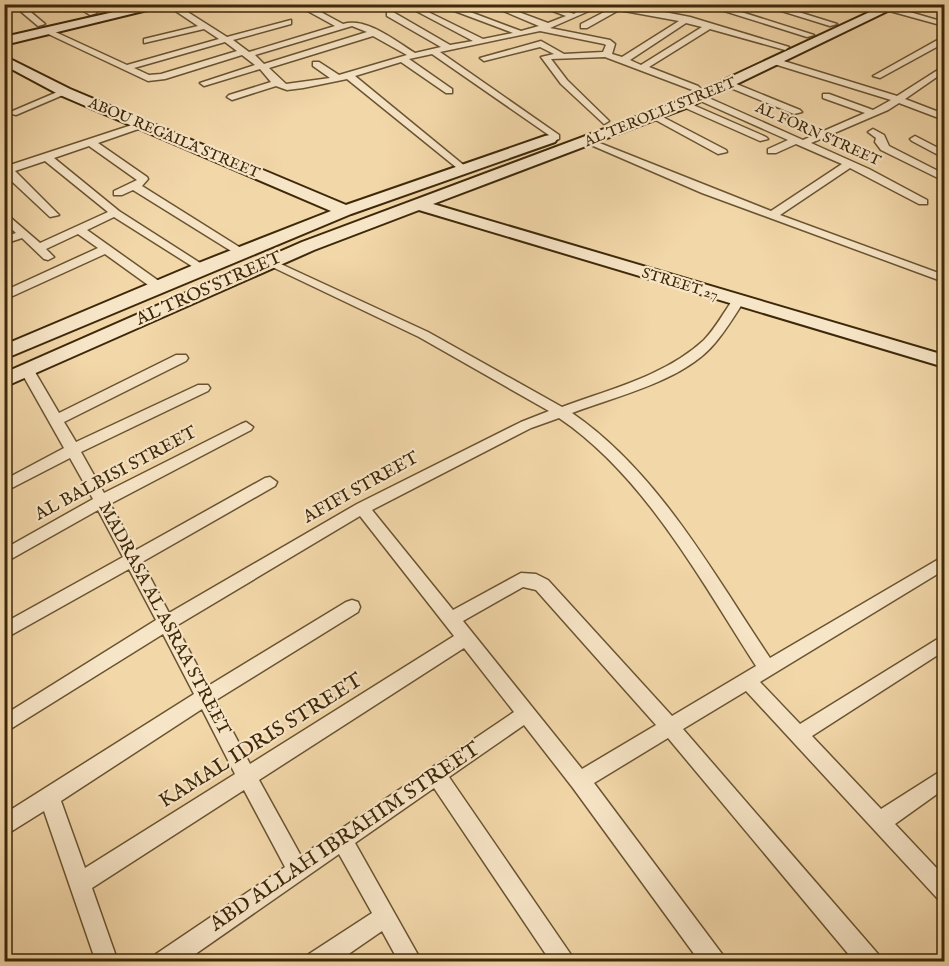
<svg xmlns="http://www.w3.org/2000/svg" width="949" height="966" font-family="'IM FELL English',serif">
  <rect width="100%" height="100%" fill="#f2d7a9"/>
  <filter id="stains"><feTurbulence type="fractalNoise" baseFrequency=".00333" numOctaves="4"/><feColorMatrix values="0 0 0 0 .2 0 0 0 0 .09 0 0 0 0 .02 0 0 0 .5 -.17"/></filter>
  <radialGradient id="worn" r=".72"><stop offset=".6" stop-color="#630" stop-opacity="0"/><stop offset="1" stop-color="#630" stop-opacity=".3"/></radialGradient>
  <g fill="none" stroke-linecap="round" stroke-linejoin="round">
    <g stroke="#6a5431" stroke-width="3">
      <g id="street">
        <path d="M12 4H21L45 24 38 26Z"/>
        <path d="M73 4H84L97 13 90 15Z"/>
        <path d="M165 4H175L227 37 291 20V24L233 40 249 52 335 26 295 4H306L343 24C367 17 395 41 415 53L441 47 387 16V12H393L450 45 473 41 403 4H412L483 39 513 33 436 4H449L521 31 539 26 487 4H497L548 23 566 16 534 4H547L574 14 588 4H623L690 17 789 47 785 50 710 29 649 67 698 86 700 88 695 91 605 57 551 59 567 80 607 119 609 121 604 124 561 84 541 57 554 54 540 47 484 61 480 58 541 41 564 54 603 52 606 45 604 44 540 31 440 52 559 135V139L556 140 432 54 409 59 452 89V93H446L401 62 355 76 466 167V171L462 172 347 79 303 88 287 90 276 86 232 100 227 97 229 95 271 82 260 69 204 86 200 83 255 65 242 55 165 79 148 81 44 32 51 30 127 65 219 39 204 29 144 43V39L198 26ZM598 7 610 9 581 24V28H587L619 10 679 21 622 57 612 54 615 44 610 40 550 28ZM686 23 702 27 641 65 630 60ZM352 26 367 32 264 64 255 55ZM373 36 407 55 339 75 319 62H313V66L330 78 286 84 269 68ZM225 42 237 51 161 74 149 75 134 68Z"/>
        <path d="M702 4H716L814 35 807 37Z"/>
        <path d="M759 4H773L837 24 830 26Z"/>
        <path d="M889 6 944 22V26L886 10 885 8Z"/>
        <path d="M941 38H944V43L880 78 873 76Z"/>
        <path d="M777 59 897 96 944 66V72L905 99 944 114V120L899 103 888 110 811 143 869 169 927 200V204H919L850 168 780 215 944 275V282L702 193 584 142 592 140 771 211 842 164 796 144 776 153H768V149L788 140 696 99V95H702L803 140 865 113 823 98V94H829L873 110 891 100 774 64 773 62Z"/>
        <path d="M729 81 800 110 802 112 794 114 726 86 725 84Z"/>
        <path d="M62 90 70 92 16 115 8 113Z"/>
        <path d="M684 101 766 137 768 139 760 141 681 106 679 104Z"/>
        <path d="M655 113 726 150 727 152 718 154 652 118V114Z"/>
        <path d="M144 121 147 122V126L98 143 147 177 148 179 142 186 244 250V254H236L133 190 122 195H114V191L137 180 89 146 54 158 119 211 208 268 206 270H198L114 217 87 230 163 284V290H155L105 254 4 300V291L98 248 78 234 46 249 54 257 48 260 44 259 22 238 4 244V237L16 233 4 222V212L40 243 108 212 45 161 15 171 59 215 50 217 4 174V167Z"/>
        <path d="M873 129 884 135 889 146 944 174V181L881 150 875 142 876 138 868 132Z"/>
        <path d="M915 136 944 151V158L912 141 910 139Z"/>
        <path d="M270 259 428 332 562 407C610 389 665 376 704 340 715 329 724 312 734 298H742L744 301C735 315 726 330 715 343 684 381 616 396 572 413 658 472 713 573 770 658L944 556V570L760 682 800 724 944 635V651L812 736 881 809 944 769V789L895 824 944 876V901L937 898 746 691 683 729 878 954 881 962H855L668 738 594 783 722 954 725 962H700L573 788 524 725 449 777 576 962H551L434 788 355 843 422 962H399L382 931 337 962H306L309 954 372 913 339 854 184 962H153L156 954 285 867 244 790 92 888 118 962H96L44 811 4 836V814L194 694 163 634 4 733V715L156 620 129 569 4 639V623L123 557 98 510 4 563V549L93 499 70 458 4 492V480L64 448 20 370 22 367H32L59 413 176 355H186L188 358 186 361 64 422 76 442 198 385H208L210 388 208 391 81 452 104 493 241 424 246 422 253 427 251 430 110 504 136 550 265 478 270 477 277 482 275 486 142 562 169 613 357 504 521 422 549 411 419 337 266 264 264 262ZM559 418C644 475 701 581 756 666L672 716 548 580 536 574 521 573 453 610 372 510 531 428ZM360 516 454 636 250 764 216 700 358 612 360 607 358 602 352 600 346 602 208 686 176 626ZM523 587 536 590 656 725 582 769 463 621ZM464 648 514 712 301 856 259 780ZM202 709 235 774 85 868 61 801Z"/>
      </g>
    </g>
    <g stroke="#3d2809" stroke-width="4">
      <g id="secondary">
        <path d="M149 4H172L4 45V37Z"/>
        <path d="M887 4H902L689 107 433 204 944 355V367L419 210 314 250 4 387V373L302 242 679 101Z"/>
        <path d="M4 56 70 89 346 205 545 136 550 135 557 139 555 142 351 214 4 359V345L196 264 331 211 60 95 4 65Z"/>
      </g>
    </g>
    <use href="#street" fill="#f7e5c7" fill-rule="evenodd"/>
    <use href="#secondary" fill="#f7e5c7" fill-rule="evenodd"/>
  </g>
  <g text-anchor="middle" dominant-baseline="central" stroke-width="4.5" stroke-linejoin="round" paint-order="stroke">
    <g font-size="15" fill="#3d2809" stroke="#f7e5c7">
      <text transform="translate(660 112) rotate(-22)">AL TEROLLI STREET</text>
      <text transform="translate(818 134) rotate(24)">AL FORN STREET</text>
      <text transform="translate(174 138) rotate(23)">ABOU REGAILA STREET</text>
      <text transform="translate(680 284) rotate(17)">STREET 27</text>
    </g>
    <g font-size="18" fill="#3d2809" stroke="#f7e5c7">
      <text transform="translate(209 289) rotate(-24)">AL TROS STREET</text>
      <text transform="translate(116 474) rotate(-28)">AL BALBISI STREET</text>
      <text transform="translate(361 488) rotate(-29)">AFIFI STREET</text>
      <text transform="translate(164 619) rotate(62)">MADRASA AL ASRAA STREET</text>
    </g>
    <g font-size="21" fill="#3d2809" stroke="#f7e5c7">
      <text transform="translate(261 741) rotate(-32)">KAMAL IDRIS STREET</text>
      <text transform="translate(345 837) rotate(-34)">ABD ALLAH IBRAHIM STREET</text>
    </g>
  </g>
  <rect width="949" height="966" fill="none" stroke="#f2d7a9" stroke-width="24"/>
  <rect x="6" y="6" width="937" height="954" fill="none" stroke="#3d2809" stroke-width="3"/>
  <rect x="12" y="12" width="925" height="942" fill="none" stroke="#3d2809" stroke-width="1.5"/>
  <rect width="100%" height="100%" filter="url(#stains)"/>
  <rect width="100%" height="100%" fill="url(#worn)"/>
</svg>
